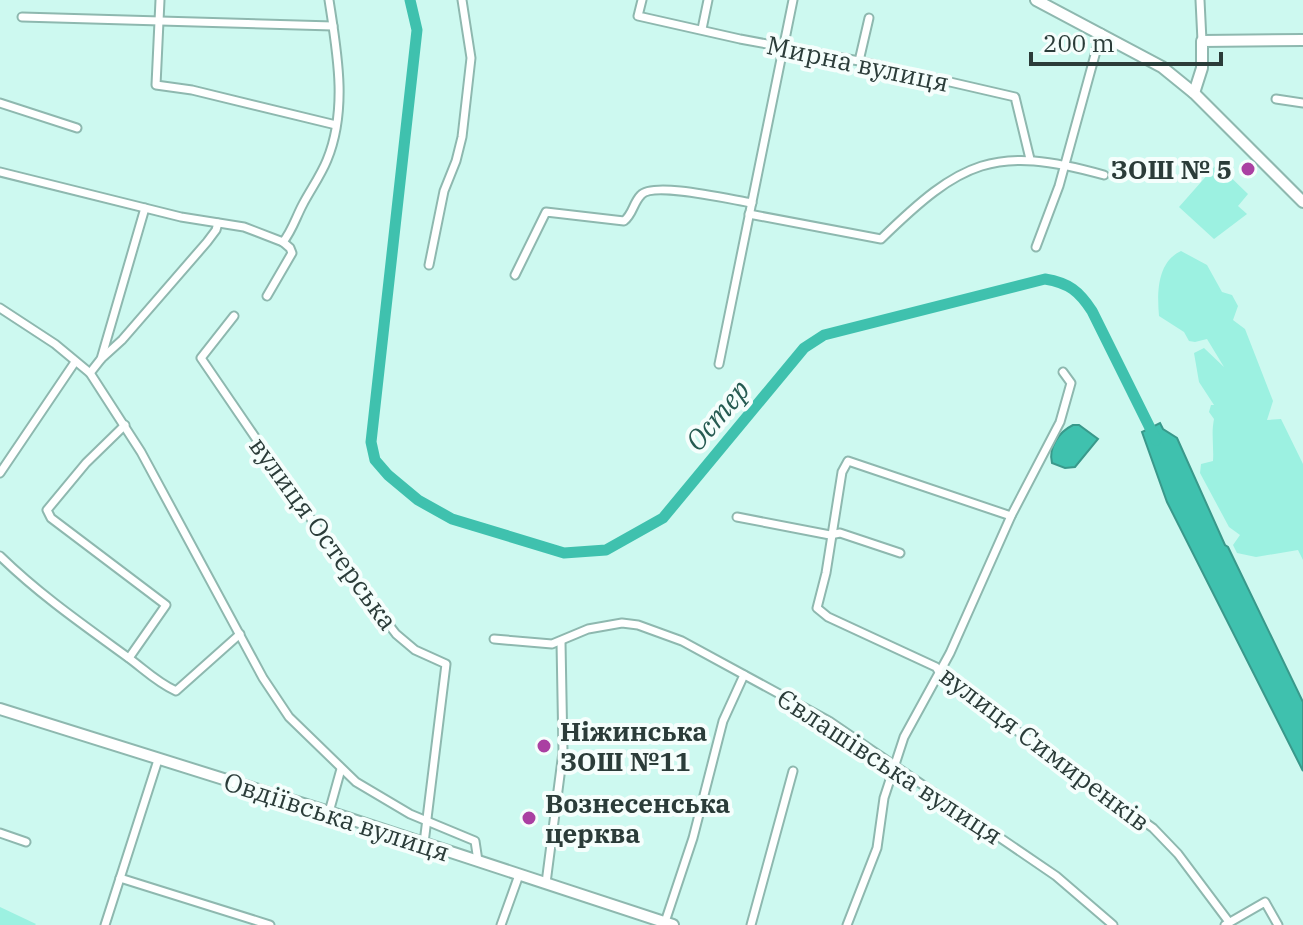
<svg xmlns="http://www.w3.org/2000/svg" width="1303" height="925" font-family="'IBM Plex Serif',serif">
  <rect width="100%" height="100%" fill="#cdf9f0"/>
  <g fill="#9cf1e1">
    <path d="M1217 164 1248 194 1238 206 1247 214 1214 239 1179 207Z"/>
    <path d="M1181 251 1207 265 1222 292 1232 295 1238 306 1233 320 1245 329 1273 401 1267 420 1281 419 1303 464V560L1298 550 1256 557 1237 553 1233 545 1240 535 1229 527 1200 473 1201 464 1213 461C1214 447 1211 434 1214 419L1209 412 1211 405H1214L1199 382 1194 353 1204 348 1224 367 1207 339 1195 342 1189 341 1184 332 1159 316C1157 293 1157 262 1181 251Z"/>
    <path d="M0 907 36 924 35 925H0Z"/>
  </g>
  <g fill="#3fc1ae" stroke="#39998b" stroke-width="2">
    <path d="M1160 423 1163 429 1177 438 1225 545 1228 547 1303 702V771L1167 502 1142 432Z"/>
    <path d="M1073 425H1079L1098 439 1075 467 1065 468 1052 463C1048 447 1059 432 1073 425Z"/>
  </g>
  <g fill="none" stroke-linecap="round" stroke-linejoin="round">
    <path stroke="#3fc1ae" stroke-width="11" d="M410 0 417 30 371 442 375 460 388 475 418 500 452 519 564 553 606 550 663 518 804 348 824 335 1045 279C1069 283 1079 291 1092 311L1156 440"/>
    <g stroke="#8eb8af" stroke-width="11">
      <g id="street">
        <path d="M160 0 156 85 192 90 336 125"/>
        <path d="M642 0 638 16 740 39 859 61 1015 97 1030 159"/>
        <path d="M1200 0 1202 41"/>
        <path d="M22 17 333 26"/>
        <path d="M702 29 708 0"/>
        <path d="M859 61 869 18"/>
        <path d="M1276 99 1303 103"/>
        <path d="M0 103 77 128"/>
        <path d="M0 172 181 217 244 227 283 242"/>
        <path d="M749 214 881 239C961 161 994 144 1104 175"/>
        <path d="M283 242C292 231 296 217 303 204 311 189 321 175 327 160 348 109 337 52 329 0"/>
        <path d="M1036 247 1059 186 1101 33"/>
        <path d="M429 265 444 191 456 161 462 137 471 58 462 0"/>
        <path d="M515 275 546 212 624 221C633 214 633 203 641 195 653 181 732 200 752 203"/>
        <path d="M267 296 292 253 290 248 283 242"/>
        <path d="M0 308 55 344 90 373 141 452 263 678 289 717 356 782 410 814 475 841 478 861"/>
        <path d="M234 316 201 358 335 554 396 634 415 650 446 664 424 843"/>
        <path d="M101 359 122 340 207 242 216 230 218 223"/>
        <path d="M719 364 793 0"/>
        <path d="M90 373 101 359 145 208"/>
        <path d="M125 425 86 463 47 510 51 518 166 605 129 658"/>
        <path d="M0 473 75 362"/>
        <path d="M1011 516 848 461 842 472 826 573 817 608 828 617 936 667 943 678 1153 828 1178 854 1229 922"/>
        <path d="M737 517 830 535 840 533 900 553"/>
        <path d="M0 556C39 594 82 624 126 656 143 668 156 682 176 691L240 634"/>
        <path d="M494 639 552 644 588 629 622 623 638 625 682 641 829 721 1056 876 1113 925"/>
        <path d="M329 812 341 769"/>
        <path d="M0 833 26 842"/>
        <path d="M120 878 270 925"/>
        <path d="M546 883 563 752 561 642"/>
        <path d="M665 922 693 838 723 721 744 675"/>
        <path d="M105 925 158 760"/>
        <path d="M501 925 519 875"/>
        <path d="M751 925 793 771"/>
        <path d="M847 925 877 848 884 798 904 737 950 653 1011 516 1060 422 1071 383 1063 372"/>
        <path d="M1225 925 1265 902 1278 925"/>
      </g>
    </g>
    <g stroke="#8eb8af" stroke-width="14">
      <g id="secondary">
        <path d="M1036 0 1162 67 1194 93 1303 202"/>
        <path d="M1194 93 1202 68V41L1303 40"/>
        <path d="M0 709 329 812 673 925"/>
      </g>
    </g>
    <use href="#street" stroke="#fff" stroke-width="7"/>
    <use href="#secondary" stroke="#fff" stroke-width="10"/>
  </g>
  <g fill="#aa40a2" stroke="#f5fefc" stroke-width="3">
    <circle cx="1248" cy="169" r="8"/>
    <circle cx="544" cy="746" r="8"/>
    <circle cx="529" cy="818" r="8"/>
  </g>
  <g text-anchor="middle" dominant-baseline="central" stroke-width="8" stroke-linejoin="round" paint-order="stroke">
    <g font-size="26" fill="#2b3c39" stroke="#f5fefc">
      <text transform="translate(858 63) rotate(12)">Мирна вулиця</text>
      <text transform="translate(324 533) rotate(54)">вулиця Остерська</text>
      <text transform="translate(1045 748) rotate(37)">вулиця Симиренків</text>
      <text transform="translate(890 766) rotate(33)">Євлашівська вулиця</text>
      <text transform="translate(337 816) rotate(18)">Овдіївська вулиця</text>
    </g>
    <g font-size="26" font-weight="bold" fill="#2b3c39" stroke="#f5fefc" text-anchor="start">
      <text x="1232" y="169" text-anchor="end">ЗОШ № 5</text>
      <text x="560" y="731">Ніжинська<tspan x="560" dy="30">ЗОШ №11</tspan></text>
      <text x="545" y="803">Вознесенська<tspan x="545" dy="30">церква</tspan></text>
    </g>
    <g font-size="28" font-style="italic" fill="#275b52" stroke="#f5fefc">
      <text transform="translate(717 415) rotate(-50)">Остер</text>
    </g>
  </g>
  <path d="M1031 52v12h190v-12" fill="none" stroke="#2b3c39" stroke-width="4"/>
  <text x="1043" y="52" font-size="24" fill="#2b3c39" stroke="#f5fefc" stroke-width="6" paint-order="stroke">200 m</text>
</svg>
